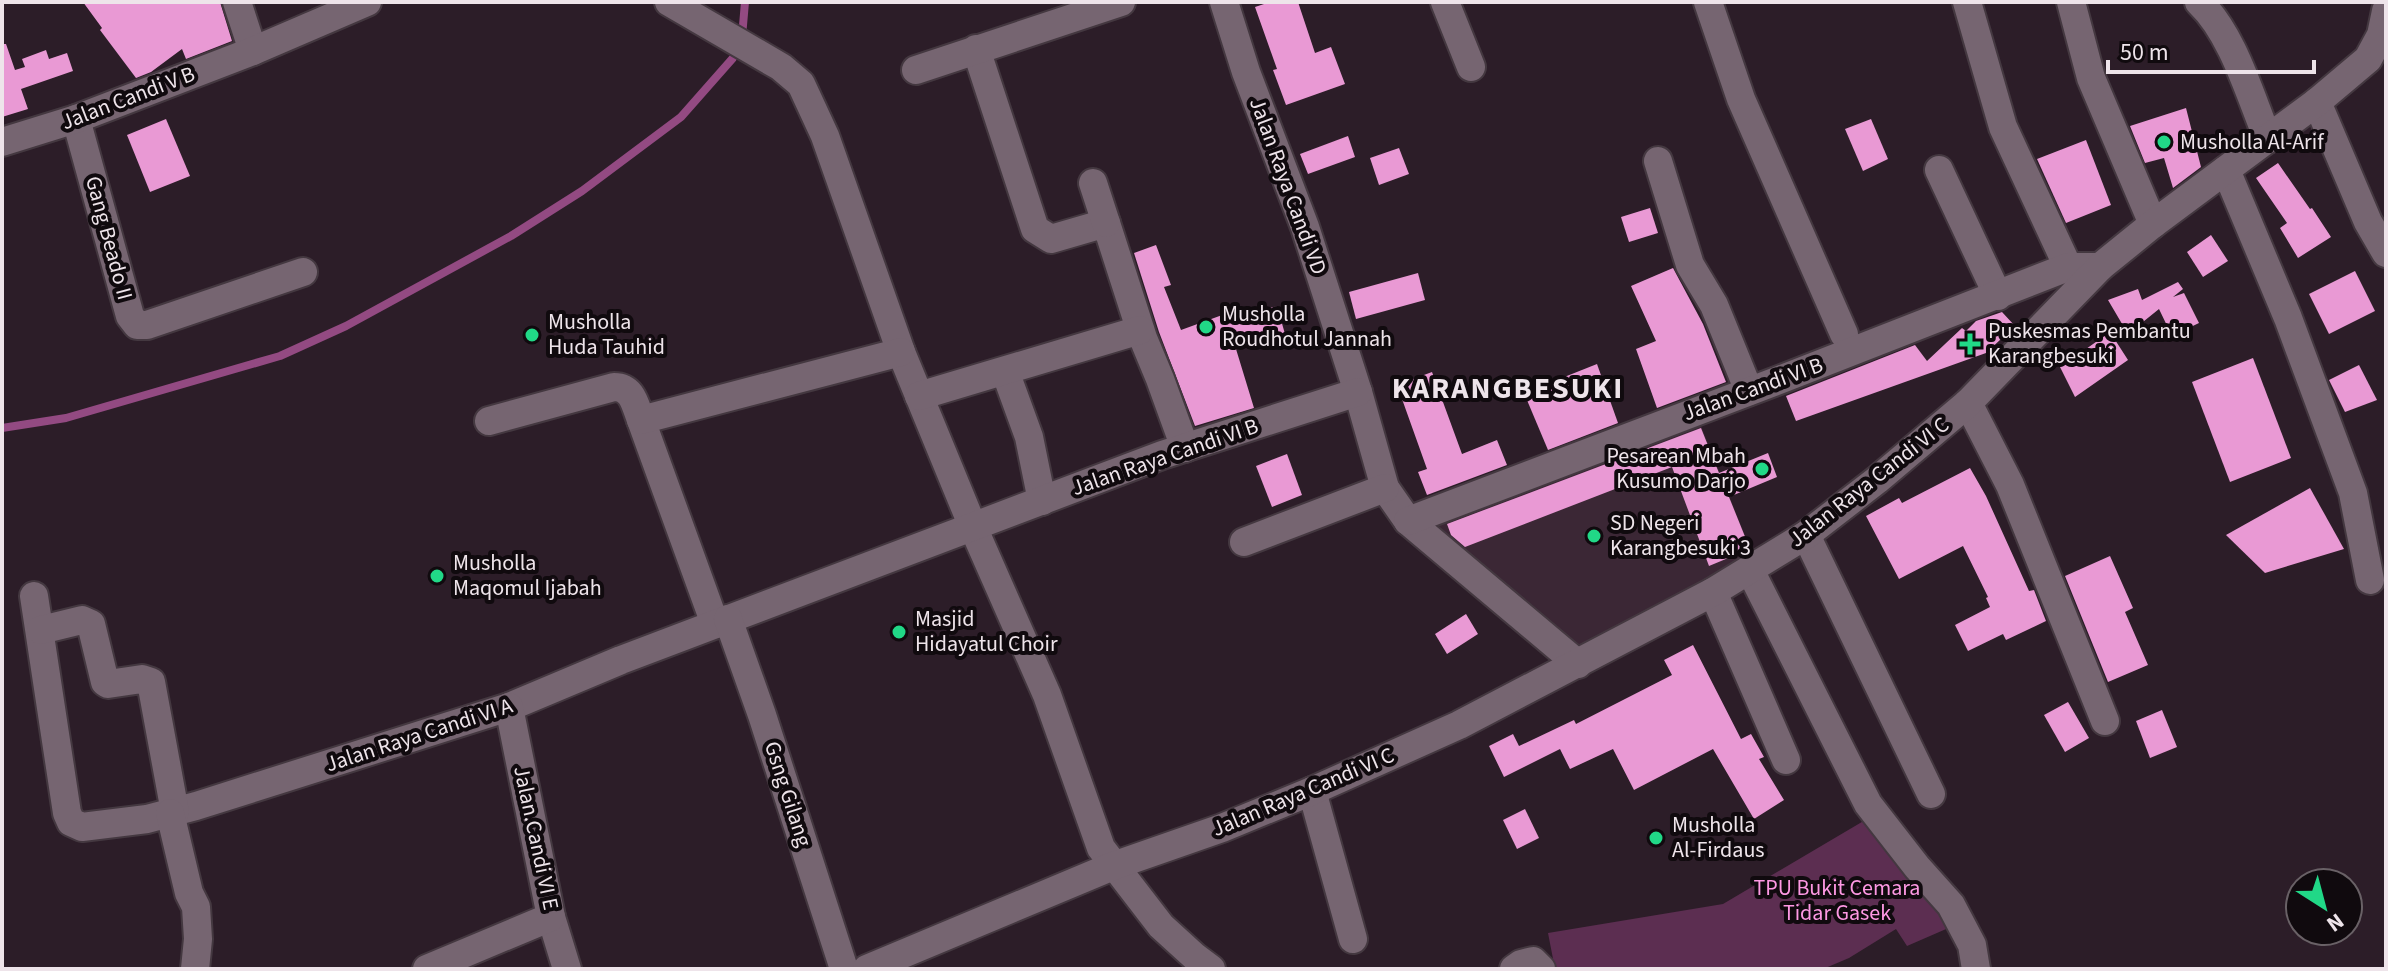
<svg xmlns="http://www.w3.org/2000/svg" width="2388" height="971" font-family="'Source Sans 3',sans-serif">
  <rect width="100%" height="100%" fill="#2c1d28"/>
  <path fill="#3b2735" d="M1697 416 1754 558 1579 648 1430 523Z"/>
  <path fill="#5c2e51" d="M1872 816 1953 926 1907 946 1896 929 1849 958 1823 969H1555L1548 933 1723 904Z"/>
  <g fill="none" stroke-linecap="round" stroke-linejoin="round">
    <g stroke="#934a82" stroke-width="8">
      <path d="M742 37 745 2"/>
      <path d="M2 428 66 418 280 356 346 326 511 236 582 191 681 117 733 58 737 49"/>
    </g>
  </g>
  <g fill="#e999d4">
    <path d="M83 2H220L232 41 186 59 182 49 151 72 136 78 100 30 102 28Z"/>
    <path d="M1270 2H1298L1315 53 1331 47 1345 84 1286 105 1273 70 1277 69 1255 7Z"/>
    <path d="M2 44H6L15 70 25 67 22 59 46 50 49 59 67 53 73 71 21 89 28 109 2 117Z"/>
    <path d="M2186 108 2201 167 2173 188 2164 158 2145 163 2130 126Z"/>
    <path d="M166 119 190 176 150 192 127 135Z"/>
    <path d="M1871 119 1888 159 1863 171 1845 129Z"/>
    <path d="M1348 136 1355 157 1308 174 1300 154Z"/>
    <path d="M2086 140 2111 205 2066 223 2037 159Z"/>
    <path d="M1399 148 1409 174 1379 185 1370 158Z"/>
    <path d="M2278 163 2310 209 2312 208 2331 237 2298 258 2280 228 2287 223 2256 178Z"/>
    <path d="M1650 208 1658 233 1629 242 1621 217Z"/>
    <path d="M2211 235 2228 261 2203 277 2187 252Z"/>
    <path d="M1156 245 1171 285 1164 287 1181 330 1225 314 1227 321 1277 306 1285 334 1236 349 1254 408 1195 426 1159 332 1134 253Z"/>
    <path d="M1673 268 1703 324 1726 382 1657 408 1636 349 1656 341 1631 286Z"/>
    <path d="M2355 271 2375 311 2329 334 2309 294Z"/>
    <path d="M1418 273 1425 300 1356 319 1349 292Z"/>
    <path d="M2178 282 2183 289 2173 297 2184 293 2199 323 2172 336 2159 309 2128 334 2108 300 2138 289 2142 300Z"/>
    <path d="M2002 312 2015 326 1986 353 1796 421 1786 396 1915 345 1927 361 1962 328 1966 331 1976 321Z"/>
    <path d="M2110 332 2128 360 2075 397 2060 367 2088 352 2086 349Z"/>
    <path d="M2253 358 2291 458 2230 482 2192 382Z"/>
    <path d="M1597 364 1618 423 1548 450 1524 393Z"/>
    <path d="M2359 365 2377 400 2345 412 2329 380Z"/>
    <path d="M1432 372 1462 454 1497 440 1507 465 1427 495 1418 472 1427 469 1397 385Z"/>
    <path d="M1701 428 1719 473 1768 453 1777 477 1729 497 1750 549 1709 566 1672 467 1465 547 1451 535 1447 524Z"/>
    <path d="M1287 454 1302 495 1272 507 1256 466Z"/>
    <path d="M1970 468 1986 496 2029 591 2034 590 2046 621 2006 640 2003 634 1968 651 1955 625 1990 607 1986 598 1988 597 1963 546 1899 579 1866 516 1899 498 1902 503Z"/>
    <path d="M2310 488 2344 549 2265 573 2226 535Z"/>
    <path d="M2110 556 2133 608 2125 612 2148 665 2108 682 2065 576Z"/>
    <path d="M1466 614 1478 634 1447 654 1435 634Z"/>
    <path d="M1693 645 1741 739 1751 734 1764 757 1759 759 1784 800 1754 819 1713 749 1634 790 1613 749 1570 769 1560 749 1504 777 1489 746 1513 734 1519 746 1574 720 1576 724 1672 675 1664 660Z"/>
    <path d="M2068 702 2089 738 2065 752 2044 715Z"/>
    <path d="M2162 710 2177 747 2150 758 2136 721Z"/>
    <path d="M1525 809 1539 838 1517 849 1503 820Z"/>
  </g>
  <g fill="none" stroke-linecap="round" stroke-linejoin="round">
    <g stroke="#443840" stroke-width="32">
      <g id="minor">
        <path d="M237 2 253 51"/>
        <path d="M669 2 781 67 801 84 825 136 901 352 973 527 1047 695 1101 848 1161 926 1195 957 1211 969"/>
        <path d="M1224 2 1246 72 1305 227 1358 392 1385 488 1408 521 1578 664"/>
        <path d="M1445 2 1471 67"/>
        <path d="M1708 2 1741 99 1844 334"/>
        <path d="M1967 2 2003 127 2068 267"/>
        <path d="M2071 2 2091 78 2153 224"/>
        <path d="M2199 2C2233 34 2250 96 2268 139"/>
        <path d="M976 49 1035 229 1051 239 1106 223 1143 338 1160 379 1185 448"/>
        <path d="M916 70 1121 2"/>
        <path d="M2317 102 2368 222 2386 253"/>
        <path d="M76 119 130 316 137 325H147L303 272"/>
        <path d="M2 142 76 119 253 51 367 2"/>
        <path d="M1658 161 1690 265 1714 305 1749 391"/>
        <path d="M1939 170 1998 296"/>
        <path d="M2226 170 2288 318 2353 493 2370 580"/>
        <path d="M1093 183 1106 223"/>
        <path d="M1005 371 1029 437 1042 501"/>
        <path d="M919 396 1140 330"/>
        <path d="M1968 403 2010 485 2105 721"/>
        <path d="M641 420 715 624"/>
        <path d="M489 421 614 387C633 387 635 405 641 420L901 352"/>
        <path d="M1408 521 1774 382 2068 267H2100"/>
        <path d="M1806 535 1931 794"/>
        <path d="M1244 542 1385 488"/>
        <path d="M1750 570 1868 804 1917 867 1951 905 1972 945 1976 969"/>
        <path d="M1713 592 1786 760"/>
        <path d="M34 596 67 813 71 822 82 827 147 819 196 806 509 707 621 660 1162 455 1358 392"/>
        <path d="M728 619 762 715 844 969"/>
        <path d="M41 630 82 620 91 624 105 682 108 684 142 679 151 682 175 812"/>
        <path d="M509 707 551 917 567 969"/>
        <path d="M1312 791 1353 939"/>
        <path d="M170 813 189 893 196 907 198 939 195 969"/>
        <path d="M427 969 551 917"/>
        <path d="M867 969 1113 866 1222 828 1312 791 1459 725 1713 592 1806 535 1877 480 1968 403 2100 267 2153 224 2317 102 2368 59 2381 35 2386 11"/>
        <path d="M1514 969 1521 964 1533 961 1541 969"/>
      </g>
    </g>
    <use href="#minor" stroke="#766571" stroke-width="28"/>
  </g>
  <g fill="#21d887" stroke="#100a0e" stroke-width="3">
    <circle cx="2164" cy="142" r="8"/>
    <circle cx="1206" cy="327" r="8"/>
    <circle cx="532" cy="335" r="8"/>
    <path d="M1966 332h8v8h8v8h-8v8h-8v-8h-8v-8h8z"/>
    <circle cx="1762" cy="469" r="8"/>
    <circle cx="1594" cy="536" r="8"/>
    <circle cx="437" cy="576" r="8"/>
    <circle cx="899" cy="632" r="8"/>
    <circle cx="1656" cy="838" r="8"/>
  </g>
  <g text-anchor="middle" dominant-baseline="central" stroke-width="8" stroke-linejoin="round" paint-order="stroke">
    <g font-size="22" fill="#eee4ea" stroke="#100a0e">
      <text transform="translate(128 98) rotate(-21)">Jalan Candi V B</text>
      <text transform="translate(1288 186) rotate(70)">Jalan Raya Candi VD</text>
      <text transform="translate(109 238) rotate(75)">Gang Beado II</text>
      <text transform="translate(1753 389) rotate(-20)">Jalan Candi VI B</text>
      <text transform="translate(1165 457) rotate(-19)">Jalan Raya Candi VI B</text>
      <text transform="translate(1869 482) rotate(-38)">Jalan Raya Candi VI C</text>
      <text transform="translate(419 735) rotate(-18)">Jalan Raya Candi VI A</text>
      <text transform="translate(1303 792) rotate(-23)">Jalan Raya Candi VI C</text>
      <text transform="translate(788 794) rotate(72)">Gsng Gilang</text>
      <text transform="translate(536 838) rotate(78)">Jalan.Candi VI E</text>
    </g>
    <g font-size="22" fill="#eee4ea" stroke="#100a0e" text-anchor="start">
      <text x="2180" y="142">Musholla Al-Arif</text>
      <text x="1222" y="314">Musholla<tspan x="1222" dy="25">Roudhotul Jannah</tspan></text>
      <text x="548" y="322">Musholla<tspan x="548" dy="25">Huda Tauhid</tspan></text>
      <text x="1988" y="331">Puskesmas Pembantu<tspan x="1988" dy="25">Karangbesuki</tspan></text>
      <text x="1746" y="456" text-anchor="end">Pesarean Mbah<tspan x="1746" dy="25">Kusumo Darjo</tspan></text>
      <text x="1610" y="523">SD Negeri<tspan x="1610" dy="25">Karangbesuki 3</tspan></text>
      <text x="453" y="563">Musholla<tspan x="453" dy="25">Maqomul Ijabah</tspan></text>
      <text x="915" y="619">Masjid<tspan x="915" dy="25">Hidayatul Choir</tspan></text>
      <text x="1672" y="825">Musholla<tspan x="1672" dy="25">Al-Firdaus</tspan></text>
    </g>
    <g font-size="22" fill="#fd98e3" stroke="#100a0e">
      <text x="1837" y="888">TPU Bukit Cemara<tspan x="1837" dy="25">Tidar Gasek</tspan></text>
    </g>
    <g font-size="30" font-weight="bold" letter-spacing="2" fill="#eee4ea" stroke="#100a0e">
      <text x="1508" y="388">KARANGBESUKI</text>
    </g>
  </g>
  <rect width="2388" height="971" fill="none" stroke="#eee4ea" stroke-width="8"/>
  <g transform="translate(2324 907) rotate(144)"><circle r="38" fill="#100a0e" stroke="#696166" stroke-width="2"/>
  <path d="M0-6L14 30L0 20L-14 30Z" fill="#21d887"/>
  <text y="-12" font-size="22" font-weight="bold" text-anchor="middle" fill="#eee4ea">N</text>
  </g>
  <path d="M2108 60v12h206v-12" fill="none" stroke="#eee4ea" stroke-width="4"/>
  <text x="2120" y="60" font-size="24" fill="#eee4ea" stroke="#100a0e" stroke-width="6" paint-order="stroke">50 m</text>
</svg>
